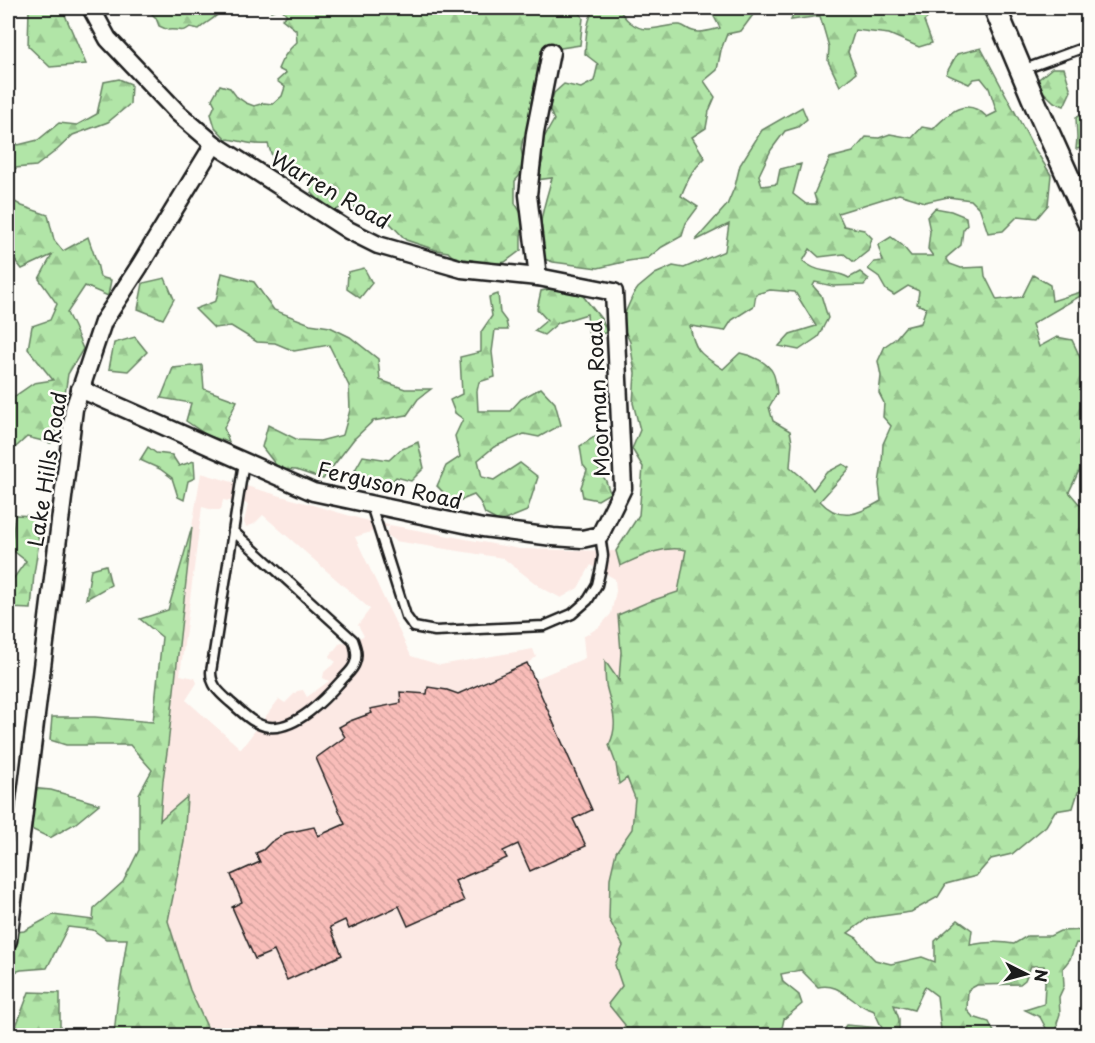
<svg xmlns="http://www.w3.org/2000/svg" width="1095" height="1043" font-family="'Playpen Sans',sans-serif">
  <defs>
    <pattern id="forest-firs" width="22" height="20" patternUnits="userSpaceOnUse" patternTransform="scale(1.5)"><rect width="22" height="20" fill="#b1e5a7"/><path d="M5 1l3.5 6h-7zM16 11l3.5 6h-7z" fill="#98c48f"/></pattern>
    <pattern id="building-back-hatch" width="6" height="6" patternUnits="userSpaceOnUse" patternTransform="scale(1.5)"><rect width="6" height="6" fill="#f9bdb9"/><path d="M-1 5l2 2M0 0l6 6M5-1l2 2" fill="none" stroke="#d5a29e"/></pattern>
  </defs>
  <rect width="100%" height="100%" fill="#fdfcf7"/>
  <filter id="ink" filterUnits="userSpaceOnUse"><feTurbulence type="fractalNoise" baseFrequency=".0167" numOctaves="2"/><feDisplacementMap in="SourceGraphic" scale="12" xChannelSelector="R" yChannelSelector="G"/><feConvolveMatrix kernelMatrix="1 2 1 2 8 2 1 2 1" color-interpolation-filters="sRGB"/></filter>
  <g filter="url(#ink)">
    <path fill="#fce9e4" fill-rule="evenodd" d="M201 473 368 521 520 549 616 551 620 565 646 554 669 548 686 550 679 592 648 602 621 652 620 682 605 662 606 682 614 712V736L609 745 616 764 619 783 627 778 635 798 633 829 616 852 609 919 623 946 615 965 622 986 625 1025 621 1035H205L209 1031 190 990 168 921 184 842 187 797 160 822 163 780 168 745 192 527ZM223 500 248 504 244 522 246 527 254 524 263 515 370 609 358 625 364 636 339 644 329 657 336 662 324 672 323 678 329 681 307 697 303 690 297 691 285 703 279 699 241 749 186 700 197 683 195 678 180 675 202 507 213 510H221ZM390 526 386 534 395 541 503 558 540 587 561 598 578 588 591 565 615 579 616 591 611 614 599 627 583 637 585 658 535 679 528 663 536 657 533 649 440 665 411 656 355 537Z"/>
    <g fill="url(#forest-firs)" stroke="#668062" stroke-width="1.5">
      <path d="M32 8H62L86 64 50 67 28 46 29 9Z"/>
      <path d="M152 8H220L222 9C214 21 209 19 199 29L190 27C182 34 176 28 168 30L159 26 156 18 149 11Z"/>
      <path d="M271 8H577L583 18 580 45 561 48 545 54 533 124 523 138 521 149 525 169 515 181V203L524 218 521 236V250L505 262 484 266 472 260 454 258 448 252 436 250 406 240 386 219 368 213 347 204 318 220 321 202 312 193 308 175 297 172 288 165 284 168 274 162 268 144C252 146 241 140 226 139L215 127 211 114 215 105 212 99 220 85 230 88 236 96 246 103 254 106 264 103 273 104 282 96 285 87 277 81 286 73 278 69C282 58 288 50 297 42L296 30 282 19 287 15 281 8 271 11Z"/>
      <path d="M595 8H619C623 18 635 29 647 29 658 29 669 24 680 25 685 26 688 30 693 31 701 34 712 30 720 28L710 9 721 8H750L753 15 741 31 727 34 721 50 717 70 704 81 715 97 709 111 706 128 692 137 705 158C693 169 687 181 681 196L698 207 686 223 682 236 662 247 648 258 628 261 598 268 553 262 541 258C536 228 544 206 552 178L536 180 543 160 538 154 541 143 554 120 549 109 554 93 564 84 581 88 594 81 598 64 585 54C586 39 586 20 595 8Z"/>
      <path d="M796 8H957L953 10 935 12 924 21 932 43 919 47 889 34 855 30 848 52 856 73 840 86 828 61 829 47 820 16 791 20Z"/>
      <path d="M981 48 1033 146 1051 175 1048 205 1037 218 1018 216 1003 231 988 233 980 209 971 200 948 197 925 202 899 194 838 213 844 226 864 230 872 238 868 251 854 262 844 254 819 257 810 249 803 261C809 266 817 270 825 271 834 273 841 273 849 278L860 272 869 279 864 285 833 286 815 282 813 286 821 295 828 318 818 337 799 350 779 346 790 334 816 326 795 292 770 290 756 294 754 306 732 320 725 331 690 326C695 353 701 354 723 369L740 353C751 355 768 362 773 373 776 379 776 387 777 393L769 407 773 421 790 431 792 442 790 467 805 480 813 490 826 473 843 464 850 468 820 501C840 523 859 514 881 501L879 484 882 463 883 444 891 426 883 417 884 403 879 393 881 376 878 361 885 346 895 339 905 327 921 323 926 308 917 304 919 291 908 286 894 295 886 290 878 276 868 269 874 262 883 261 878 245 891 237 902 245 911 256H933L928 249 930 231 927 217 935 208 951 211 966 217 967 225 963 230 961 245 946 258 950 264 961 268 984 267 985 276 997 300 1022 297 1033 275 1050 285 1052 301 1087 290V292L1032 324 1039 347 1057 337 1072 340 1081 359 1087 360 1088 393 1086 394 1088 396 1087 466 1078 473 1069 492 1081 506 1084 524 1087 532V786L1078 792 1073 808 1055 811 1046 826 1012 854 991 859 976 876 946 884 938 897 911 912 868 918 848 933 857 938 869 954 875 960 891 964 922 957 935 962V941L958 920 972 930 970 945C985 942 998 941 1014 944L1027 936H1050L1060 931 1087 930V944L1076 943 1070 959 1063 968 1064 986 1059 997 1060 1014 1057 1023 1058 1031 1047 1030 1040 1017 1025 1010 1044 1004 1045 983 1044 966H1031L1025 980 1020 984 977 985 968 990 967 1010 973 1017 989 1022 994 1032 1000 1035H936L941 1030 937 996 925 987 914 1010 894 1005 899 1019V1035H841L840 1033 846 1025 882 1028 874 1011C870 1009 865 1008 861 1005 845 996 838 983 818 987L801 970 781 974 783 982 799 995 802 1004 784 1019 782 1028 791 1035H621L625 1025 608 1004 622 986 615 965 623 946 609 919 610 878 616 852 632 829 635 798 627 778 619 784 616 764 609 745C620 723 611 707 606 685 605 677 605 669 605 661L619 681 621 652 618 615 648 602 678 592 686 550C662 545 642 556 620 566L616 551 639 515 643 467 632 449 640 430 633 403 635 373 630 342 621 322 633 295 638 288 655 274 673 266 684 268 725 251 729 224 695 241 727 205 735 186 740 165 762 130 802 107 807 119 798 127 785 131 771 150 759 175 762 186 777 184 780 169 801 164 793 194 806 204H817L814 194 830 158 853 152 866 137 879 138 890 134 912 138 922 127 933 129C950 112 966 96 987 117L997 112 989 88 981 78 974 79 969 84 946 74 957 54Z"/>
      <path d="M1052 68H1064L1071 91 1064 106 1054 102 1034 83Z"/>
      <path d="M119 79 131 84 130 104 108 122 73 135 57 150 36 166 15 168 8 198 22 206 48 215 54 240 63 251 88 237 97 263 100 277 111 280 108 296 85 286 67 313 74 327 83 349 68 374 63 408 51 443 27 437 8 454V401L34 383 53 380 28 349 32 326 50 320 57 304 39 279 52 255 22 269 8 252V133L18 145 38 140 59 123 77 125 97 114 104 82Z"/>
      <path d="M1087 114V147L1076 149 1077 138 1076 117Z"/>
      <path d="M364 268 372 283 360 298 347 289 348 272Z"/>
      <path d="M222 273 254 282 274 310 310 324 330 327 350 337 378 359 380 380 405 389H431L418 399 407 415 373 421 354 439 323 479 296 470 279 469 262 447 268 425 298 440 320 441 343 435 350 410 349 386 329 345 294 351 275 343 257 342 231 326 214 328 195 309 216 301Z"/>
      <path d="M165 278 174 299 163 319 138 309 143 283Z"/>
      <path d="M559 287 583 296 602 320 607 332 589 339 587 314 558 323 544 335 534 331 547 320 537 309 541 291Z"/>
      <path d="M498 294 500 313 506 321 508 330H495L492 352 495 377 479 382 477 391 478 411H510L521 399 541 388 555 403 561 425 539 437 524 434 494 447 478 460 482 477 494 480 520 463 538 477 527 511 500 522 485 514 480 502 474 495 454 503 437 486 446 466 460 457 455 436 463 419 455 413 450 400 462 394 460 357 481 352V332L492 316 489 297Z"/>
      <path d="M135 337 147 352 128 371 109 369 114 343Z"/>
      <path d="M202 365 204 389 237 401 224 428 229 442 208 436 186 421 191 403 161 398 173 368Z"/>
      <path d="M594 437 608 440 598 468 606 481 610 493 598 500 583 497 581 487 587 470 583 465 580 446Z"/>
      <path d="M418 442 424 468 411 481 396 477 387 487 368 483 355 470 363 456 389 460 400 450Z"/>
      <path d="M148 447 156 453 172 455 179 466 194 461 195 478 188 481 184 500 178 497 172 478 160 469 140 460Z"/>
      <path d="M15 515 34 516 39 542 34 574 31 609 8 608 11 582 26 561 11 549Z"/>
      <path d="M192 527 168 745 163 780 160 820 187 797 184 842 168 921 190 990 209 1031 205 1036 114 1035 117 1005 127 939H106L93 930 68 927 47 968 21 970 8 974V933L24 931 53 915 93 920 94 908 123 882 139 850V794L152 770 130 745H66L50 740 52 717H95L153 722 162 637 140 619 168 610Z"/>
      <path d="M106 565 111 585 86 599 91 569Z"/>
      <path d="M8 786 51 790 99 804 76 823 50 838 8 818Z"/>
      <path d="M29 992 60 993V1028L58 1035H8V1029H15Z"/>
    </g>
    <path fill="url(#building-back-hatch)" stroke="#1c1c1c" stroke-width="1.5" d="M527 663 592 810 573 819 586 846 530 871 518 844 503 851 507 858 455 881 464 901 408 926 399 906 349 929 345 920 330 927 342 955 287 980 274 951 255 959 232 907 242 902 231 875 260 862 256 853 263 850 271 842 286 833 314 827 318 836 345 824 316 758 345 737 339 727 350 721 372 713 370 709 401 703 400 692 427 694 428 687 447 690 458 694Z"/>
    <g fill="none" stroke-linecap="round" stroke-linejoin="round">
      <g stroke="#1c1c1c" stroke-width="13">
        <g id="service">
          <path d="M1022 70 1088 46"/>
          <path d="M371 505 406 616 414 627 435 631 544 626 572 614 588 600 597 585 601 568 603 556 600 535"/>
          <path d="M233 531 353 640C356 648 358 655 355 663 353 670 346 675 341 681 325 699 296 730 269 727 253 725 241 711 230 702 220 693 211 686 211 672L244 462"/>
        </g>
      </g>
      <g stroke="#1c1c1c" stroke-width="21">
        <g id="minor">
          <path d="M538 277 528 195 535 133 551 52"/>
          <path d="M80 389 313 492 483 528 553 537 582 539 600 535 623 488 614 292 538 277 462 269 378 245 348 230 214 144 178 113 108 39 91 8"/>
          <path d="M8 941 74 409 103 322 139 267 214 144"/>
        </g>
      </g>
      <g stroke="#1c1c1c" stroke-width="26">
        <path id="tertiary" d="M995 8 1035 103 1088 221"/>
      </g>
      <use href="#service" stroke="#fdfcf7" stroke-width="8"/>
      <use href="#minor" stroke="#fdfcf7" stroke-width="16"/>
      <use href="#tertiary" stroke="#fdfcf7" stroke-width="21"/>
    </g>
  </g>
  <g text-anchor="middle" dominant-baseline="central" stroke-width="5" stroke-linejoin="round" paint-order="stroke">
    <g font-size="21" fill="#1c1c1c" stroke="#fdfcf7">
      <text transform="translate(331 189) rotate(30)">Warren Road</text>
      <text transform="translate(597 399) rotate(-93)">Moorman Road</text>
      <text transform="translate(46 469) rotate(-81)">Lake Hills Road</text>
      <text transform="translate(390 484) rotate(13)">Ferguson Road</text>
    </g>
  </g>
  <rect width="1095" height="1043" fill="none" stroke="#fdfcf7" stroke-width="30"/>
  <rect x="15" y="15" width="1065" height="1013" fill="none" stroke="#1c1c1c" stroke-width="2" filter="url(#ink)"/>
  <g transform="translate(1026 974) rotate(96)" stroke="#fdfcf7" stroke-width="4.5" paint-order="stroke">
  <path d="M0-4.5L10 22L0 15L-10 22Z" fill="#1c1c1c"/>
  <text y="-9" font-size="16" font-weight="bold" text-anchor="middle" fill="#1c1c1c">N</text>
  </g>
</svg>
